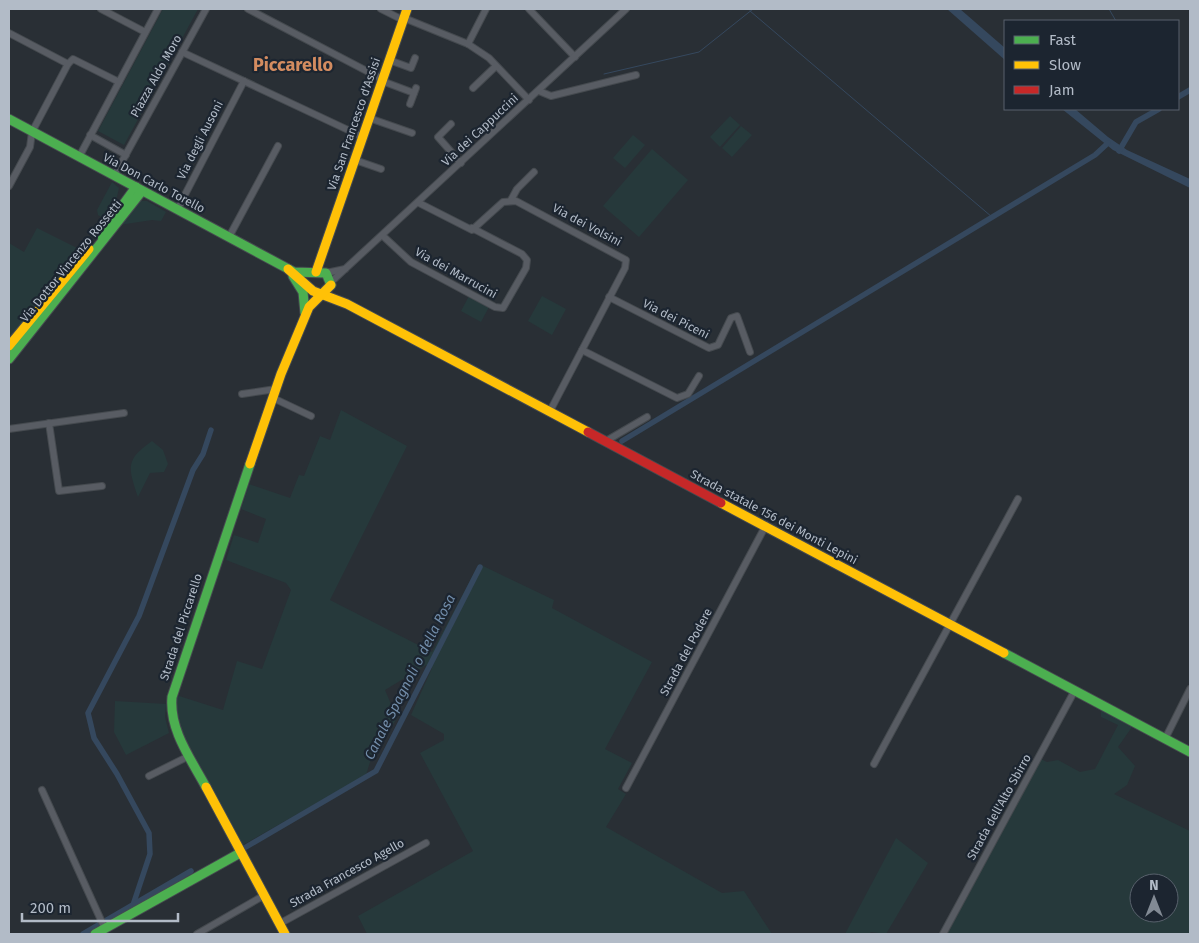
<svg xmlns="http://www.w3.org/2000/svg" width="1199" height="943" font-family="'Fira Sans',sans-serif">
  <rect width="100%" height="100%" fill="#292f35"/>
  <g fill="#26393b" fill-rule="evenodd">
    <path d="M163 9H198L124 145 98 131Z"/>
    <path d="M730 116 740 125 720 147 710 137Z"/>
    <path d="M741 126 752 135 732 157 722 148Z"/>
    <path d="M633 135 645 145 625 168 613 158Z"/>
    <path d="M652 149 688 180 639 237 603 206Z"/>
    <path d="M112 182 119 188 116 201 103 218 98 215 97 210Z"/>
    <path d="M139 201H147L166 212 161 221 152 220 119 225Z"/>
    <path d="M37 228 81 250 9 338V243L24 252Z"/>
    <path d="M469 296 489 307 481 322 461 311Z"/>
    <path d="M542 296 566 309 552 335 528 321Z"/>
    <path d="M341 410 407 446 330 600 432 652 479 564 554 600 552 608 652 662 605 749 632 763 618 789 626 794 606 827 722 893 744 891 772 934H367L358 916 473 851 420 753 444 740V734L411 715 432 668 426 665 385 690 397 718 370 762 366 775 243 845 178 725 175 710 176 695 223 710 237 661 262 669 291 590 286 583 226 560 234 535 258 543 266 519 241 509 249 484 290 498 299 475 304 476 320 436 330 440Z"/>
    <path d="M152 441 163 450 168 464 164 472 150 473 138 497C128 467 125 460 152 441Z"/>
    <path d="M115 701 166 704 165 717 169 733 126 755 114 732Z"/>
    <path d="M1101 709 1121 710 1132 727 1118 747 1135 766 1127 785 1114 794 1190 831V934H945L1041 759 1047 762 1058 760 1080 772 1095 769 1118 725 1101 717ZM1139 883H1169V913H1139Z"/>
    <path d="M896 838 928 863 886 934 871 932 869 934H845Z"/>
  </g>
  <g fill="#35485e">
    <path d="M947 9H960L1005 48V60Z"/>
    <path d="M1062 109H1075L1108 137 1127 150 1190 179V188L1113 150Z"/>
  </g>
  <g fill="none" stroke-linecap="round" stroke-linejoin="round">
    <g stroke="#35485e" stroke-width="1">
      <path d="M1109 9 1116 21"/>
      <path d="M750 11 992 217"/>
      <path d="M604 74 699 52 753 9"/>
    </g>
    <g stroke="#35485e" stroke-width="5.5">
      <path d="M1178 97 1190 90"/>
      <path d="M1119 151 1136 122 1159 109"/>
      <path d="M622 441 1095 155 1108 143"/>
      <path d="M246 847 376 771 480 567"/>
      <path d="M133 905 150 854 149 833 117 774 94 738 88 713 139 616 193 470 203 454 211 430"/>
      <path d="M83 934 191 871"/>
    </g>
    <g stroke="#454a4f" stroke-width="8">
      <g id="street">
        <path d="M101 9 145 32"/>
        <path d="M248 9 382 79"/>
        <path d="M381 9 403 20"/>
        <path d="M529 9 575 57"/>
        <path d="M404 18 468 44 489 58 529 100"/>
        <path d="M9 33 68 64 73 59 119 82"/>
        <path d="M468 44 486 9"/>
        <path d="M182 52 363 137"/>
        <path d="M389 60 411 68 415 58"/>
        <path d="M382 81 414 93"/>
        <path d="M473 88 496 66"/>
        <path d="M539 91 551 96 636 75"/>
        <path d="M410 104 416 88"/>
        <path d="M369 118 412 133"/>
        <path d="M451 124 438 137 461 163"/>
        <path d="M90 135 126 155"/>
        <path d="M79 157 158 9"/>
        <path d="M355 160 381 169"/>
        <path d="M114 176 206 9"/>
        <path d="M9 186 30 147 32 132 68 64"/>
        <path d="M511 200 517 189 534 172"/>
        <path d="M419 203 472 230 503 202 516 201 626 260 625 268 550 411"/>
        <path d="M177 210 244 81"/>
        <path d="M383 236 411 262 495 307 503 308 526 268 527 260 522 254 472 228"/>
        <path d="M229 237 278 146"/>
        <path d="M326 273 345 269"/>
        <path d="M331 282 626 9"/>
        <path d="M609 297 709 348 718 345 731 318 737 316 750 352"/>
        <path d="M582 350 677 398 688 394 699 376"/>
        <path d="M242 394 276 389"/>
        <path d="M273 398 311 416"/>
        <path d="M49 423 59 491 102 486"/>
        <path d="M9 429 124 413"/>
        <path d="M606 441 647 417"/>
        <path d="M1165 739 1190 689"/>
        <path d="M874 764 1018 499"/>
        <path d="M149 776 189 756"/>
        <path d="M626 788 766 525"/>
        <path d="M42 790 105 929"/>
        <path d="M279 924 426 843"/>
        <path d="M197 934 263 896"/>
        <path d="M943 934 1075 690"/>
      </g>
    </g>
    <g stroke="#454a4f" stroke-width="11">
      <g id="fast">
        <path d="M9 119 294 272 326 273 331 285"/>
        <path d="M101 235 136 187"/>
        <path d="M293 276 303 292 305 313"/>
        <path d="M9 359 142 191"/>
        <path d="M1004 653 1190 752"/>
        <path d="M206 787C191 759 169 730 172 697L250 464"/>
        <path d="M95 934 240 853"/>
      </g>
    </g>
    <g stroke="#454a4f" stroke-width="11">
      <g id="slow">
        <path d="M288 269 313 291 347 304 588 432"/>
        <path d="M316 272 407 9"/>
        <path d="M9 346 89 249"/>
        <path d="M250 464 281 374 309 307 331 285"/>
        <path d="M721 503 1004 653"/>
        <path d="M206 787 285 934"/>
      </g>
    </g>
    <g stroke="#454a4f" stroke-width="11">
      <path id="jam" d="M588 432 721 503"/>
    </g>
    <use href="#street" stroke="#585c63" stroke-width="6"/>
    <use href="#fast" stroke="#4caf50" stroke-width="9"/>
    <use href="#slow" stroke="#ffc107" stroke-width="9"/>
    <use href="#jam" stroke="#c62828" stroke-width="9"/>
  </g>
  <g text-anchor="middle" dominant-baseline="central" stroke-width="4.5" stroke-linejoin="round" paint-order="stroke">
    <g font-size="12" fill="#b2bbc7" stroke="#1c2530">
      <text transform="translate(156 76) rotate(-61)">Piazza Aldo Moro</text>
      <text transform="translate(354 124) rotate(-71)">Via San Francesco d'Assisi</text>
      <text transform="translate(480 130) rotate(-43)">Via dei Cappuccini</text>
      <text transform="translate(200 140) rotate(-63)">Via degli Ausoni</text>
      <text transform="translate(154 183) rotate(28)">Via Don Carlo Torello</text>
      <text transform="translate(587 225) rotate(28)">Via dei Volsini</text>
      <text transform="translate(71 261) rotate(-51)">Via Dottor Vincenzo Rossetti</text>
      <text transform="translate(456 273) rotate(29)">Via dei Marrucini</text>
      <text transform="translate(676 319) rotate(27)">Via dei Piceni</text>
      <text transform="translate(774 517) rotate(28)">Strada statale 156 dei Monti Lepini</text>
      <text transform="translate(181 627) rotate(-72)">Strada del Piccarello</text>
      <text transform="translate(686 652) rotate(-62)">Strada del Podere</text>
      <text transform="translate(999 807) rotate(-61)">Strada dell'Alto Sbirro</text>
      <text transform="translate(347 873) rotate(-29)">Strada Francesco Agello</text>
    </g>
    <g font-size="14" font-style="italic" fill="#728daa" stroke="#1c2530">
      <text transform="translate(410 677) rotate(-63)">Canale Spagnoli o della Rosa</text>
    </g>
    <g font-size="18" font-weight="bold" fill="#d38c60" stroke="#1c2530">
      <text x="293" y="65">Piccarello</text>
    </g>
  </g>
  <rect width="1199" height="943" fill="none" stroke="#b2bbc7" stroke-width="20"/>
  <rect x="1004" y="20" width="175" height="90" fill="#1c2530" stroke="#58616c"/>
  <rect x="1014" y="36" width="25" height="8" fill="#4caf50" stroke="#58616c"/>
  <text x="1049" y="45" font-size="15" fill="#b2bbc7">Fast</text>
  <rect x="1014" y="61" width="25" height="8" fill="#ffc107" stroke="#58616c"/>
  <text x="1049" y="70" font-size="15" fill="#b2bbc7">Slow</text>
  <rect x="1014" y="86" width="25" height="8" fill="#c62828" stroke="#58616c"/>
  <text x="1049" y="95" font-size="15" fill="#b2bbc7">Jam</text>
  <g transform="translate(1154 898)"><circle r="24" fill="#1c2530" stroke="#58616c"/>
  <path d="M0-4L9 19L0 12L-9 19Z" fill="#828a94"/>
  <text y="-8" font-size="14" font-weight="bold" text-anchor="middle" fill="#b2bbc7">N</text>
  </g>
  <path d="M22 913v8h156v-8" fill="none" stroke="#b2bbc7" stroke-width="2.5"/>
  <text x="30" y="913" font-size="15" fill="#b2bbc7" stroke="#1c2530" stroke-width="4" paint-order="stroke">200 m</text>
</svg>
